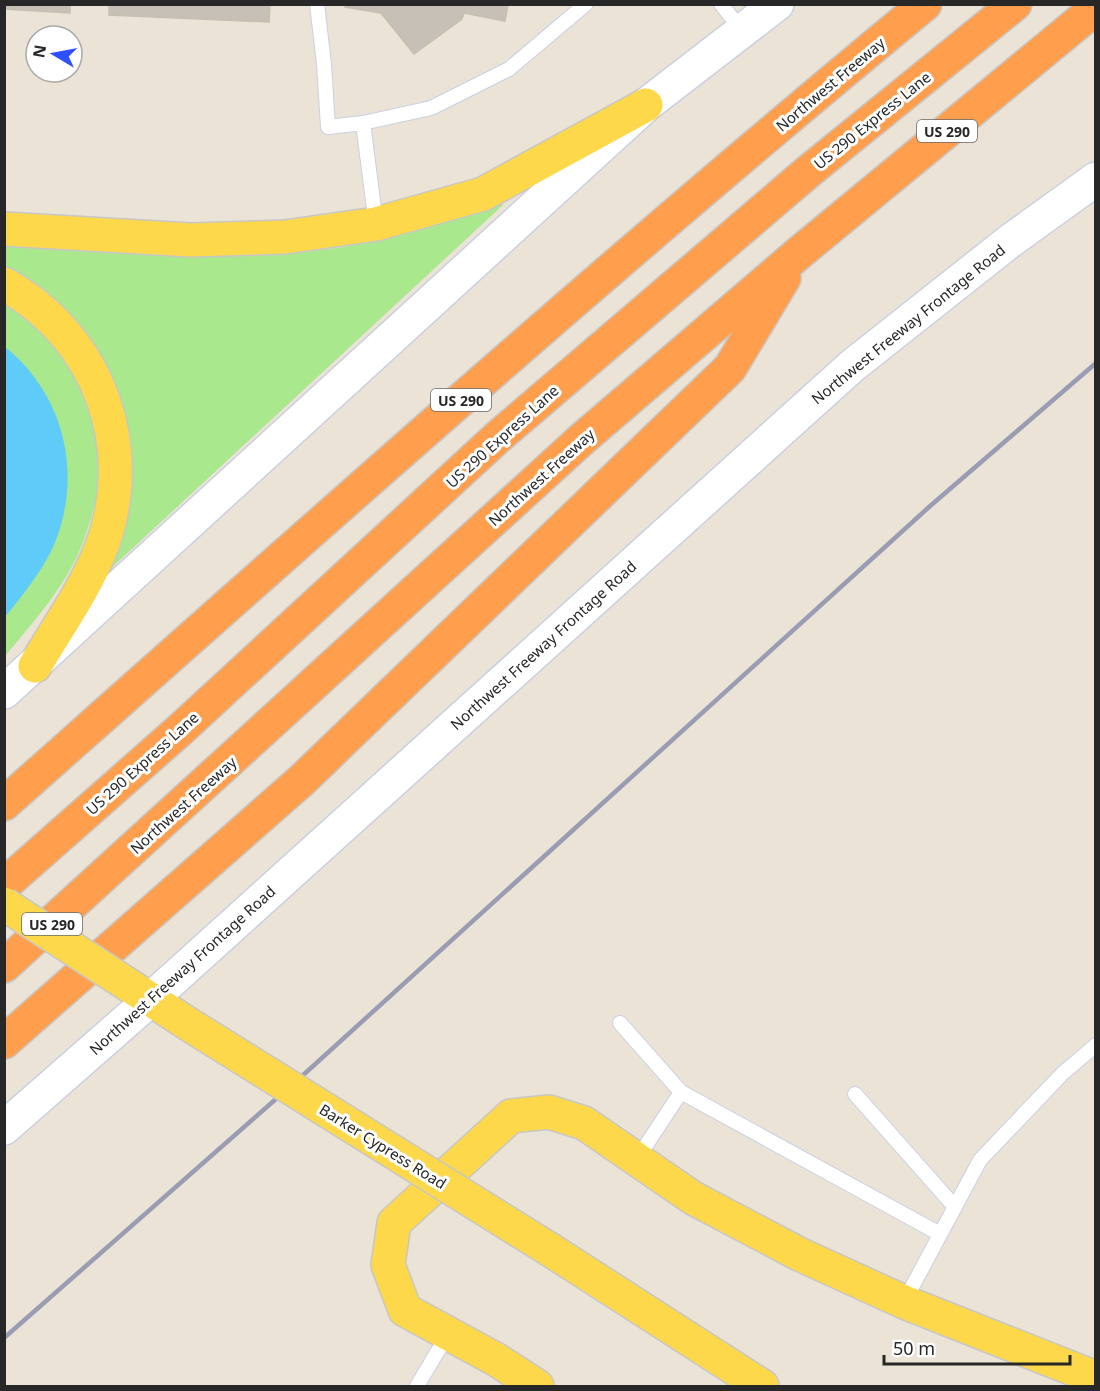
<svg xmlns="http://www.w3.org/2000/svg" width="1100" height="1391" font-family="'Noto Sans',sans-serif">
  <rect width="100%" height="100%" fill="#ebe3d6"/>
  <g fill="#a9e88d">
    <path d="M498 198 503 205 108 571 119 415 5 268 4 242 225 255H280L344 247 405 232Z"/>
    <path d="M5 300C21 314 38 327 52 342 85 378 104 444 97 491 94 512 87 533 79 552 63 589 31 625 5 656Z"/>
  </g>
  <path fill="#5ecbf8" d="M5 347C65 395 83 475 54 545 43 570 22 596 5 617Z"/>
  <g fill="#c6c0b6" stroke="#c6bfb0" stroke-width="1.5">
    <path d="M4 4H70V13L4 9Z"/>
    <path d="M109 4H270L269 22 109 15Z"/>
    <path d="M345 4H508L505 21 464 13 462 19 414 54 381 13 345 7Z"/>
  </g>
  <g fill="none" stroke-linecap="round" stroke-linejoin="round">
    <g stroke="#cbcfe2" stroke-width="16">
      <g id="lane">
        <path d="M317 4 324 64 328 127 363 123 376 224"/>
        <path d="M721 4 743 32"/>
        <path d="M363 123 431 108 509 69 586 4"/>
        <path d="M620 1023 681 1092"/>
        <path d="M855 1094 955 1207"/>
        <path d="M637 1159 681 1092 940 1234"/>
        <path d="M904 1302 980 1160 1063 1073 1096 1045"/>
        <path d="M417 1386 448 1334"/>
      </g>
    </g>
    <g stroke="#cbcfe2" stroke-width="36">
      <g id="secondary">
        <path d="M4 692 646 105 777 4"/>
        <path d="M4 1128 150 1000 852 366 1010 241 1096 179"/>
      </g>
    </g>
    <g stroke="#c7c7c7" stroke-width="36">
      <g id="primary">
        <path d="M4 229 191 240 285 237 376 224 483 194 646 105"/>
        <path d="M4 284C100 337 140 450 100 551 84 591 57 628 35 666"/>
        <path d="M130 986 193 1027"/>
        <path d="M549 1249 762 1386"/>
        <path d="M537 1386 497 1360 405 1310 388 1265 394 1223 511 1116 549 1112 584 1123 693 1198 799 1254 904 1302 1096 1378"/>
      </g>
    </g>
    <g stroke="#c7c7c7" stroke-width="36">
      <g id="highway">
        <path d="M4 804C308 534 611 263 925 4"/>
        <path d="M4 885 181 729 499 436 809 171 1015 4"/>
        <path d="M4 966 581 440 799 253 1096 8"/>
        <path d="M4 1042 302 780 730 368 784 278"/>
      </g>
    </g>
    <use href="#lane" stroke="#fff" stroke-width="14"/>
    <use href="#secondary" stroke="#fff" stroke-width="33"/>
    <use href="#primary" stroke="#fcd84a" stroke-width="33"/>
    <use href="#highway" stroke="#ff9f4d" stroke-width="33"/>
    <path stroke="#999cb3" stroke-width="4.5" d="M4 1338 301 1077 929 507 1096 363"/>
    <g stroke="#c7c7c7" stroke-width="36" stroke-linecap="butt">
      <g id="primary-bridge">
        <path d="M4 904 130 986"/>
        <path d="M193 1027 549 1249"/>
      </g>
    </g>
    <use href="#primary-bridge" stroke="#fcd84a" stroke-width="33"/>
  </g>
  <g text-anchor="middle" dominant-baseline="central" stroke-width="6" stroke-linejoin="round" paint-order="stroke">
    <g fill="#fff" stroke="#686868" stroke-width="1.5">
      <rect x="917" y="120" width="60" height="22" rx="4.5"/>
      <rect x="431" y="389" width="60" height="22" rx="4.5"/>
      <rect x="22" y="913" width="60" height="22" rx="4.5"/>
    </g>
    <g font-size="14" font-weight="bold" fill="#272727">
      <text x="947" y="131">US 290</text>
      <text x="461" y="400">US 290</text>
      <text x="52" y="924">US 290</text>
    </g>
    <g font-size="15" fill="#272727" stroke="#fff">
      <text transform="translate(830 84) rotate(-40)">Northwest Freeway</text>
      <text transform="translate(872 120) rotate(-39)">US 290 Express Lane</text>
      <text transform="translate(908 324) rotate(-39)">Northwest Freeway Frontage Road</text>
      <text transform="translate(502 436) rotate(-42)">US 290 Express Lane</text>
      <text transform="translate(541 477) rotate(-42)">Northwest Freeway</text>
      <text transform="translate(543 645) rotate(-42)">Northwest Freeway Frontage Road</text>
      <text transform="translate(142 763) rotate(-42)">US 290 Express Lane</text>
      <text transform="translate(183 805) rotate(-42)">Northwest Freeway</text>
      <text transform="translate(182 970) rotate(-42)">Northwest Freeway Frontage Road</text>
      <text transform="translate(383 1146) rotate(32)">Barker Cypress Road</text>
    </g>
  </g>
  <rect width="1100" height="1391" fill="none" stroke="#272727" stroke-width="12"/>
  <g transform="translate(54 54) rotate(280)"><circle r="28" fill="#ffffff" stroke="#a9a9a9" stroke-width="1.5"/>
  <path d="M0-4.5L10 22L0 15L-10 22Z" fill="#2f50ff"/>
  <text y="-9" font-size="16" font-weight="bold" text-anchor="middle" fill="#272727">N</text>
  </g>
  <path d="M884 1355v9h186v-9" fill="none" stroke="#272727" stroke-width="3"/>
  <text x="893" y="1355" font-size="18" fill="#272727" stroke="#ffffff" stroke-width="4.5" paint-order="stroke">50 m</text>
</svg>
